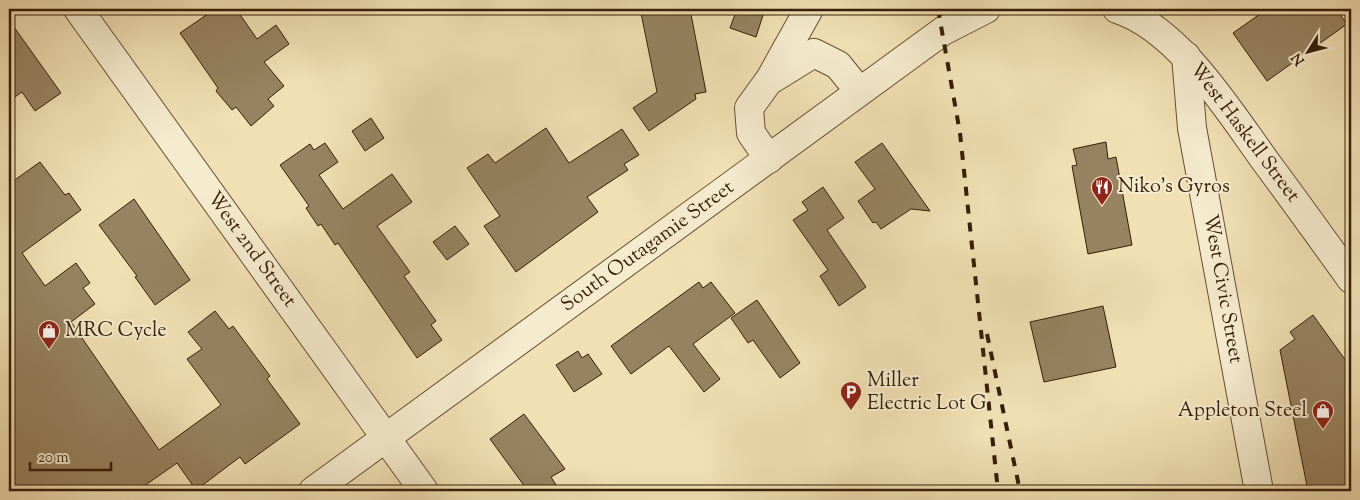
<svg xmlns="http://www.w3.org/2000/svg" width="1360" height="500" font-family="'Sorts Mill Goudy',serif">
  <rect width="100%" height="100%" fill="#f0e0b3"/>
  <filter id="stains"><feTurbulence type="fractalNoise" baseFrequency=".004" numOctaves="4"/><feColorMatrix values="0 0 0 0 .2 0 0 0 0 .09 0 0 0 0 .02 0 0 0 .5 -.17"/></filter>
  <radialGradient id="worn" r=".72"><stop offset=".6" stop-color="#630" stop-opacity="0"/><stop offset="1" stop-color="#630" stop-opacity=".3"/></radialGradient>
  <g fill="#978361" stroke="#371e09">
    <path d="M215 9H236L257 39 276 25 289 44 264 62 284 86 268 99 274 106 251 126 236 107 232 110 216 91 218 88 180 33Z"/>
    <path d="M664 9H690L706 92 695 94 696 99 649 131 633 108 657 92 641 13Z"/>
    <path d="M737 9H765L756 37 730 28Z"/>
    <path d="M1267 9H1336L1347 24 1267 81 1233 33Z"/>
    <path d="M9 20 61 93 35 111 22 92 9 101Z"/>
    <path d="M371 118 384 138 365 151 352 131Z"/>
    <path d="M546 128 569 163 622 129 639 155 624 164 628 170 587 197 598 212 516 272 484 226 500 216 467 168 488 154 495 163Z"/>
    <path d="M1106 142 1108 159 1116 157 1132 245 1088 254 1072 166 1077 165 1073 149Z"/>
    <path d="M325 143 338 162 319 175 343 209 392 174 412 202 377 226 410 272 404 276 436 321 431 325 442 340 417 358 338 243 335 245 321 224 318 226 306 208 309 206 280 165 310 144 314 150Z"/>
    <path d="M882 143 930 211 911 209 881 229 876 222 873 223 858 201 875 189 855 162Z"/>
    <path d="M40 162 65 195 69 193 81 210 22 253 45 286 76 263 90 283 83 288 95 304 71 322 159 450 221 405 187 359 202 349 188 332 215 311 229 329 233 326 270 376 267 379 300 424 245 464 240 457 196 490 177 463 137 491H9V184Z"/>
    <path d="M823 187 844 218 827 230 866 287 839 306 820 276 828 270 793 220 808 210 802 202Z"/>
    <path d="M134 199 190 280 155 305 135 277 137 276 99 225Z"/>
    <path d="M455 226 469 244 447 260 433 242Z"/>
    <path d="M699 282 703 288 711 282 735 313 693 344 720 379 704 392 669 346 631 374 611 346Z"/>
    <path d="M757 300 800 363 780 378 753 340 748 343 731 318Z"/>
    <path d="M1103 306 1116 367 1044 382 1030 322Z"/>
    <path d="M1313 315 1351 368V491H1308L1280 350 1295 339 1290 332Z"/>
    <path d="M578 351 582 358 588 354 602 374 574 392 556 365Z"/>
    <path d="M524 414 565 469 551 477 560 491H528L490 439Z"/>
  </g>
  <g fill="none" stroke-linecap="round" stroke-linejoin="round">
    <g stroke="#654e34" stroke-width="30">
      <g id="minor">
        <path d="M78 9 424 491"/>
        <path d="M1117 9C1179 29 1229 111 1266 162 1295 201 1323 240 1351 279"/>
        <path d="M1186 56 1192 128 1259 491"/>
        <path d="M772 79 814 53 838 65 859 91"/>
        <path d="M769 159 751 133 749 108 770 79 809 9"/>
        <path d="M313 491 943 31 986 9"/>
      </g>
    </g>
    <use href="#minor" stroke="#f5ebce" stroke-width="28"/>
    <g stroke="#371e09" stroke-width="4" stroke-dasharray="9 9" stroke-linecap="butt">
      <path d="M938 9 960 133 998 491"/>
      <path d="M987 334 1020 491"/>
    </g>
  </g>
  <defs>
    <g id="restaurant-pin" transform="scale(1.125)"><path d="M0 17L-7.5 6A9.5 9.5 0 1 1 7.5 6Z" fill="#8f2418" stroke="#f5ebce"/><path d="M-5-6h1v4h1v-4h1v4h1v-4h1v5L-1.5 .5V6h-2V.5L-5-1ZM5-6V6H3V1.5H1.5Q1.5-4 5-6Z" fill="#fff"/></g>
    <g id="shop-pin" transform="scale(1.125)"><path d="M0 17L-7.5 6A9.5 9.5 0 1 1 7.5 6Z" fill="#8f2418" stroke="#f5ebce"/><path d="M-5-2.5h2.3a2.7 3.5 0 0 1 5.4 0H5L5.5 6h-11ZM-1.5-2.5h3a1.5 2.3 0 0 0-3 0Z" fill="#fff"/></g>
    <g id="parking-pin" transform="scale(1.125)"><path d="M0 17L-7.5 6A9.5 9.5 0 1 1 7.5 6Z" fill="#8f2418" stroke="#f5ebce"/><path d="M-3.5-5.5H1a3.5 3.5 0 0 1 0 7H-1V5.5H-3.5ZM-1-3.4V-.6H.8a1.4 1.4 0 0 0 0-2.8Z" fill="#fff"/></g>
  </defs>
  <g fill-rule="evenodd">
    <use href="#restaurant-pin" x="1102" y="187"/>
    <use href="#shop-pin" x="49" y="331"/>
    <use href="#parking-pin" x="851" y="392"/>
    <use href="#shop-pin" x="1323" y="411"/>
  </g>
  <g text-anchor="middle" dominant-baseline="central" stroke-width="4" stroke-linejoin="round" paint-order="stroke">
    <g font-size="20" fill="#371e09" stroke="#f5ebce">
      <text transform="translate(1244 133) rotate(53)">West Haskell Street</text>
      <text transform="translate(648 247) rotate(-36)">South Outagamie Street</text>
      <text transform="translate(251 250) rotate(54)">West 2nd Street</text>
      <text transform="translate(1222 289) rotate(80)">West Civic Street</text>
    </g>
    <g font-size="20" fill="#371e09" stroke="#f5ebce" text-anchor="start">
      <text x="1118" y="187">Niko's Gyros</text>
      <text x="65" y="331">MRC Cycle</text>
      <text x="867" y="381">Miller<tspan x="867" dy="23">Electric Lot G</tspan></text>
      <text x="1307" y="411" text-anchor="end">Appleton Steel</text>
    </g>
  </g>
  <rect width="1360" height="500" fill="none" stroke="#f0e0b3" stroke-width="30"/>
  <rect x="10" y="10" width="1340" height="480" fill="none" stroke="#371e09" stroke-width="2.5"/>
  <rect x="15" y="15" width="1330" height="470" fill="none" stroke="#371e09"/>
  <g transform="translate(1308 52) rotate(234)" stroke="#f5ebce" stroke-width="4" paint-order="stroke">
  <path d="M0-4L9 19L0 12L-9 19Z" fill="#371e09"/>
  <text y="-8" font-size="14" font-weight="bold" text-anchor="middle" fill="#371e09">N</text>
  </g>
  <path d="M30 462v8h81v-8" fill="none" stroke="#371e09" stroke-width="2.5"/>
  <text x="38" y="462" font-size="15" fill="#371e09" stroke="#f5ebce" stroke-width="4" paint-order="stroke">20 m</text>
  <rect width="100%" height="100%" filter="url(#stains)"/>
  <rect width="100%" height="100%" fill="url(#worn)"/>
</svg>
